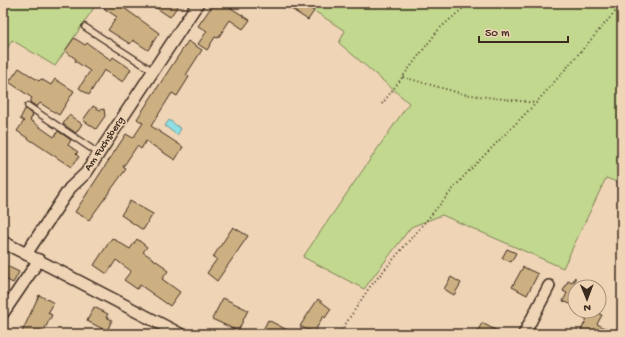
<svg xmlns="http://www.w3.org/2000/svg" width="625" height="337" font-family="'Gochi Hand',sans-serif">
  <rect width="100%" height="100%" fill="#efd4b6"/>
  <filter id="ink" filterUnits="userSpaceOnUse"><feTurbulence type="fractalNoise" baseFrequency=".025" numOctaves="2"/><feDisplacementMap in="SourceGraphic" scale="8" xChannelSelector="R" yChannelSelector="G"/><feConvolveMatrix kernelMatrix="1 2 1 2 8 2 1 2 1" color-interpolation-filters="sRGB"/></filter>
  <g filter="url(#ink)">
    <g fill="#c2d88e" stroke="#7e8156">
      <path d="M3 3H97L55 66 12 40 3 56Z"/>
      <path d="M302 3H622V184L606 178 563 268 442 215 411 227 364 289 303 257 409 103 339 43 345 31Z"/>
    </g>
    <path fill="#8ee0e5" stroke="#6d9795" d="M169 120 181 129 177 135 165 126Z"/>
    <g fill="#cdb082" stroke="#3b2a1e">
      <path d="M96 3H127L124 8 159 33 148 50 133 40 130 44 108 30 117 17Z"/>
      <path d="M149 3H180L170 17Z"/>
      <path d="M214 3H223L250 20 243 29 230 20 218 38 215 37 207 50 198 44 207 31 198 26Z"/>
      <path d="M282 3H302L314 11 308 20Z"/>
      <path d="M74 38 85 45 87 43 111 60 113 57 131 69 123 82 104 70 89 95 79 88 90 71 75 61 76 59 65 51Z"/>
      <path d="M188 41 202 50 186 75 189 77 177 96 172 93 151 126 183 147 175 160 146 141 141 149 137 146 123 167 126 169 89 220 75 212 126 134 133 138 143 123 137 119Z"/>
      <path d="M19 68 39 81 41 79 51 85 55 79 74 91 59 115 40 103 37 107 30 102 32 98 9 82Z"/>
      <path d="M93 106 100 110 104 109 105 116 96 129 83 120Z"/>
      <path d="M25 109 33 115 30 120 54 137 58 131 71 140 68 145 78 152 76 154 79 157 71 167 17 131 24 121 20 119Z"/>
      <path d="M69 115 82 124 76 133 63 124Z"/>
      <path d="M130 201 153 214 143 230 121 215Z"/>
      <path d="M233 227 248 236 217 281 207 273 217 259 213 257Z"/>
      <path d="M112 238 130 249 137 239 147 247 143 252 165 267 164 268 168 271 162 279 180 292 170 306 140 285 137 289 124 280 131 271 116 260 107 274 94 265Z"/>
      <path d="M507 249 516 253 511 262 502 258Z"/>
      <path d="M3 264 19 272 13 283 3 278Z"/>
      <path d="M523 267 538 274 527 295 512 287Z"/>
      <path d="M451 277 461 283 454 295 444 289Z"/>
      <path d="M575 277V306L563 301 567 293 563 291 568 281 572 283Z"/>
      <path d="M39 295 54 303 48 313 52 315 42 334H21Z"/>
      <path d="M223 298 248 310 238 331 212 319Z"/>
      <path d="M318 299 331 309 325 318 323 316 314 333 300 326Z"/>
      <path d="M94 307 108 314 106 317 112 320 107 331 87 321Z"/>
      <path d="M591 311 602 315 597 324 617 334H579Z"/>
      <path d="M268 320 295 334H261Z"/>
      <path d="M482 323 503 334H476Z"/>
    </g>
    <g fill="none" stroke-linecap="round" stroke-linejoin="round">
      <g stroke="#3b2a1e" stroke-width="8">
        <g id="lane">
          <path d="M85 27 153 71"/>
          <path d="M28 106 98 153"/>
        </g>
      </g>
      <g stroke="#3b2a1e" stroke-width="14">
        <g id="street">
          <path d="M3 242 180 334"/>
          <path d="M26 254 70 188 86 173 198 3"/>
          <path d="M3 313 39 260"/>
          <path d="M524 334 549 286"/>
        </g>
      </g>
      <g stroke="#3b2a1e" stroke-width="2" stroke-dasharray="1 3" stroke-linecap="butt">
        <path d="M403 77 463 94 536 103"/>
        <path d="M382 104 439 29 469 3"/>
        <path d="M339 334 369 288 465 175 536 103 622 4"/>
      </g>
      <use href="#lane" stroke="#efd4b6" stroke-width="5.5"/>
      <use href="#street" stroke="#efd4b6" stroke-width="11"/>
    </g>
  </g>
  <g text-anchor="middle" dominant-baseline="central" stroke-width="3" stroke-linejoin="round" paint-order="stroke">
    <g font-size="11" fill="#3b2a1e" stroke="#efd4b6">
      <text transform="translate(105 144) rotate(-56)">Am Fuchsberg</text>
    </g>
  </g>
  <rect width="625" height="337" fill="none" stroke="#efd4b6" stroke-width="16"/>
  <rect x="8" y="8" width="609" height="321" fill="none" stroke="#3b2a1e" stroke-width="1.5" filter="url(#ink)"/>
  <g transform="translate(587 299) rotate(179)"><circle r="19" fill="#efd4b6" stroke="#a79079"/>
  <path d="M0-3L7 15L0 10L-7 15Z" fill="#3b2a1e"/>
  <text y="-6" font-size="11" font-weight="bold" text-anchor="middle" fill="#3b2a1e">N</text>
  </g>
  <path d="M479 36v6h89v-6" fill="none" stroke="#3b2a1e" stroke-width="2"/>
  <text x="485" y="36" font-size="12" fill="#3b2a1e" stroke="#efd4b6" stroke-width="3" paint-order="stroke">50 m</text>
</svg>
